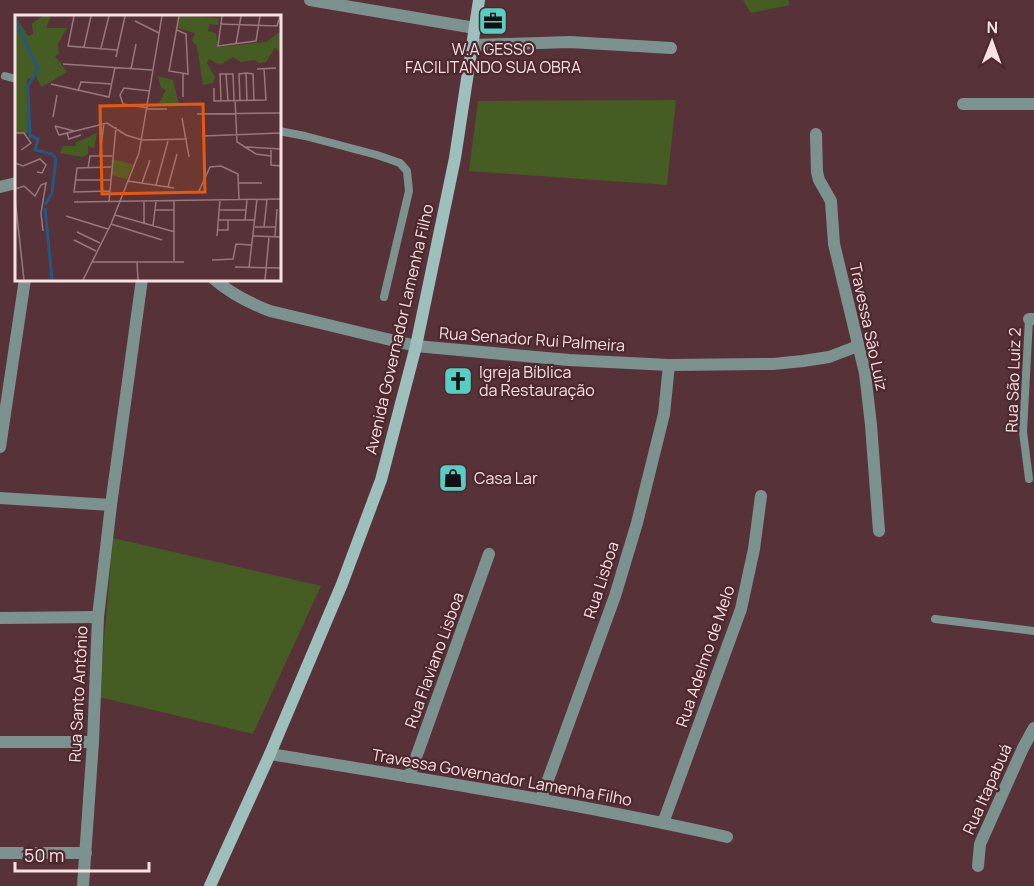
<svg xmlns="http://www.w3.org/2000/svg" width="1034" height="886" font-family="Manrope,sans-serif">
  <rect width="100%" height="100%" fill="#583239"/>
  <g fill="#455c23">
    <path d="M743 0H788L790 5 751 13Z"/>
    <path d="M676 100 667 185 469 171 478 101Z"/>
    <path d="M113 538 321 586 253 734 99 697Z"/>
  </g>
  <g fill="none" stroke-linecap="round" stroke-linejoin="round">
    <g stroke="#7c928f" stroke-width="8">
      <path d="M5 76 16 79"/>
      <path d="M279 131 305 136 377 155 400 163 407 171 409 191 384 297"/>
      <path d="M1029 319 1023 432 1029 479"/>
      <path d="M935 619 1034 631"/>
    </g>
    <g stroke="#7c928f" stroke-width="12">
      <path d="M310 0 475 28"/>
      <path d="M473 45 570 42 671 48"/>
      <path d="M963 104H1034"/>
      <path d="M816 134 817 172 819 180 831 201 834 244 865 373 871 425 879 531"/>
      <path d="M0 187 16 183"/>
      <path d="M214 279C231 294 249 303 270 311L416 346 569 360 669 365 773 364 803 361 829 357 858 346"/>
      <path d="M1029 319H1034"/>
      <path d="M0 447 25 279"/>
      <path d="M0 498 111 505"/>
      <path d="M0 618 98 617"/>
      <path d="M0 742H93"/>
      <path d="M270 754C423 779 576 803 727 837"/>
      <path d="M409 777 489 554"/>
      <path d="M541 799 615 596 637 523 664 414 669 365"/>
      <path d="M663 823 741 609 754 549 761 496"/>
      <path d="M0 853H86"/>
      <path d="M978 866 980 844 1023 748 1034 728"/>
      <path d="M83 886 93 742 98 617 111 505 142 279"/>
    </g>
    <path stroke="#9dc0bc" stroke-width="12" d="M210 886 270 754 342 584 381 480 416 346 455 158 479 0"/>
  </g>
  <defs>
    <g id="office-square" transform="scale(1.5)"><rect x="-9" y="-9" width="18" height="18" rx="4" fill="#56cec4" stroke="#4d282f"/><path d="M-6-3h4V-5.5h4V-3h4V5H-6ZM-1-4.5V-3h2v-1.5ZM-6 0V1H6V0Z" fill="#111"/></g>
    <g id="church-square" transform="scale(1.5)"><rect x="-9" y="-9" width="18" height="18" rx="4" fill="#56cec4" stroke="#4d282f"/><path d="M-1.2-6h2.4v3.5h3.3v2.4h-3.3V6h-2.4V-.1h-3.3v-2.4h3.3Z" fill="#111"/></g>
    <g id="shop-square" transform="scale(1.5)"><rect x="-9" y="-9" width="18" height="18" rx="4" fill="#56cec4" stroke="#4d282f"/><path d="M-5-2.5h2.3a2.7 3.5 0 0 1 5.4 0H5L5.5 6h-11ZM-1.5-2.5h3a1.5 2.3 0 0 0-3 0Z" fill="#111"/></g>
  </defs>
  <g fill-rule="evenodd">
    <use href="#office-square" x="493" y="21"/>
    <use href="#church-square" x="458" y="381"/>
    <use href="#shop-square" x="453" y="478"/>
  </g>
  <g text-anchor="middle" dominant-baseline="central" stroke-width="4.5" stroke-linejoin="round" paint-order="stroke">
    <g font-size="16" fill="#f9e0e3" stroke="#4d282f" text-anchor="start">
      <text x="493" y="49" text-anchor="middle">W.A GESSO<tspan x="493" dy="18">FACILITANDO SUA OBRA</tspan></text>
      <text x="479" y="372">Igreja Bíblica<tspan x="479" dy="18">da Restauração</tspan></text>
      <text x="474" y="478">Casa Lar</text>
    </g>
    <g font-size="16" fill="#f9e0e3" stroke="#4d282f">
      <text transform="translate(869 327) rotate(78)">Travessa São Luiz</text>
      <text transform="translate(399 329) rotate(-77)">Avenida Governador Lamenha Filho</text>
      <text transform="translate(532 339) rotate(4)">Rua Senador Rui Palmeira</text>
      <text transform="translate(1013 380) rotate(-88)">Rua São Luiz 2</text>
      <text transform="translate(601 580) rotate(-72)">Rua Lisboa</text>
      <text transform="translate(705 656) rotate(-71)">Rua Adelmo de Melo</text>
      <text transform="translate(434 660) rotate(-70)">Rua Flaviano Lisboa</text>
      <text transform="translate(78 694) rotate(-87)">Rua Santo Antônio</text>
      <text transform="translate(502 777) rotate(10)">Travessa Governador Lamenha Filho</text>
      <text transform="translate(987 789) rotate(-66)">Rua Itapabuá</text>
    </g>
  </g>
  <g transform="translate(15 15)">
    <rect width="266" height="266" fill="#583239"/>
    <path d="M0 1 13 21 18 19 17 9 27 1H36L31 13H52L43 29 44 39 40 41 52 57 27 72 20 61 12 65 13 118H0ZM164 1 204 3 203 10 194 9 193 16 201 18 203 32 251 27 265 17V38L260 33 251 47 244 48 239 45 226 47 218 42 205 50 194 44 192 48 200 62 198 68 188 70 182 31 177 26 180 18 163 13ZM143 61 158 65 164 90 144 88 151 75 146 73ZM82 118 79 133 73 131V139L68 142 45 138 48 131H61L60 128ZM97 144 118 149 112 164 96 160Z" fill="#455c23"/>
    <path fill="none" stroke="#245784" stroke-width="3" d="M0 5 23 54 13 71 15 121 23 124 20 135 37 139 41 144 37 178 30 190M30 193 37 265"/>
    <path fill="none" stroke="#98787d" stroke-width="1.5" d="M59 1 53 31 102 35M207 1 203 31 241 26 245 1M120 6 144 18M205 9 262 11 265 1M162 15 171 19 173 59 154 56 164 1M221 29 226 1M69 32 76 1M86 33 94 1M101 42 110 1M48 49 137 55M116 54 121 29M242 54 261 53M231 58 232 85M168 59V82M211 59 213 85M36 69 94 82 100 52M199 73V86L251 85 249 54M63 76 66 67 97 69M206 85 205 59H218L219 85M220 85 222 127 241 139 256 141M225 85 224 59 231 58 238 59 239 85M133 93 108 89 105 80 109 73 135 76M132 94H152M182 99 266 98M38 102 42 80M167 103 174 142M40 111 44 120 92 108 111 120 127 125 172 124M40 111 59 116M0 118H9L16 128 6 135M52 118 54 124 66 120M188 121 266 118M231 132 266 134M256 135V150L266 151M85 140 89 108M0 148 8 151 25 144 31 150 27 158 22 157M73 153 75 141H97M60 165H96M113 166 159 173M127 168 135 145M224 168H247M141 170 153 126M153 172 162 139M0 174 9 171 20 181 26 170 31 168 26 198 28 216M95 176 59 177 62 153 96 152M184 176 195 152 206 151 223 159 224 185M0 183 9 265M59 187 266 184M94 187 101 112M140 195H159M204 195H231M100 200 160 217M51 201 93 214M203 205H240M230 205 232 185M129 208V187M96 209 147 225M138 211 141 186M240 212H261M249 212 252 184M202 215H213V205M62 217 85 228M202 221 205 185M238 221 266 222M260 222 262 194M59 225 81 236M197 245 218 244 221 229 236 230M159 246V186M77 247H169M122 247 123 265M220 252 266 253M234 253 242 184M68 265 96 209 124 138 147 1M250 265 254 222"/>
    <path fill="#e8590c" fill-opacity="0.15" stroke="#e8590c" stroke-width="3" d="M188 89 190 177 87 179 85 91Z"/>
    <rect width="266" height="266" fill="none" stroke="#f9e0e3" stroke-width="3"/>
  </g>
  <g transform="translate(992 42) rotate(1)" stroke="#4d282f" stroke-width="4.5" paint-order="stroke">
  <path d="M0-4.5L10 22L0 15L-10 22Z" fill="#f9e0e3"/>
  <text y="-9" font-size="16" font-weight="bold" text-anchor="middle" fill="#f9e0e3">N</text>
  </g>
  <path d="M15 862v9h134v-9" fill="none" stroke="#f9e0e3" stroke-width="3"/>
  <text x="24" y="862" font-size="18" fill="#f9e0e3" stroke="#4d282f" stroke-width="4.5" paint-order="stroke">50 m</text>
</svg>
